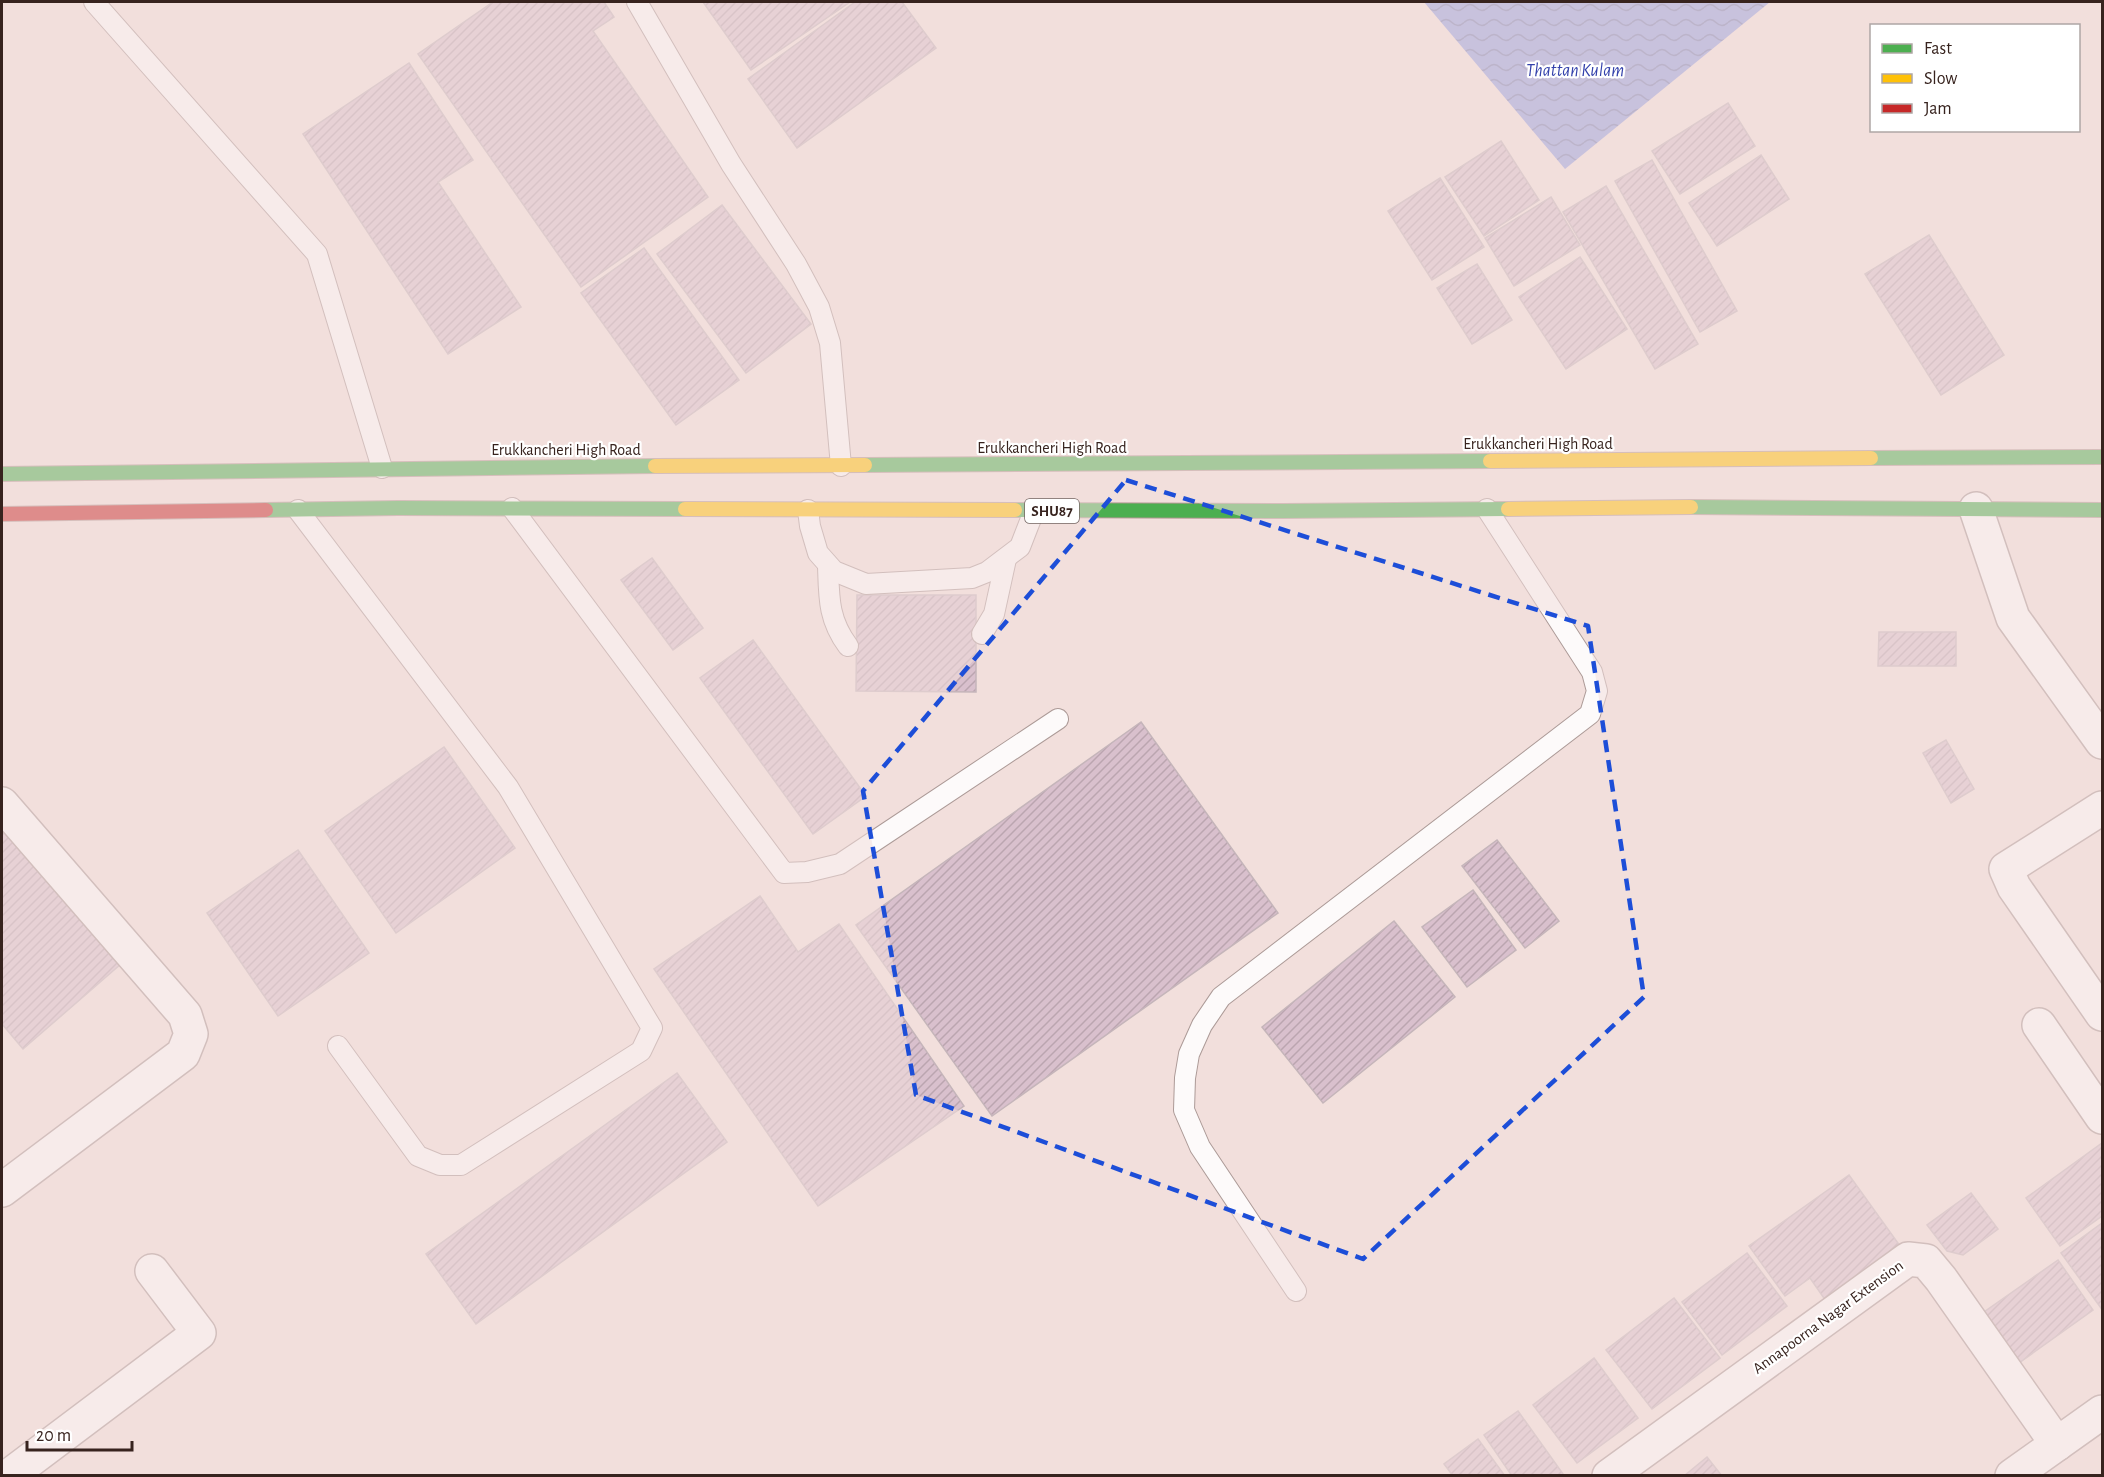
<svg xmlns="http://www.w3.org/2000/svg" width="2104" height="1477" font-family="'Alegreya Sans',sans-serif">
  <defs>
    <pattern id="water-waves" width="16" height="10" patternUnits="userSpaceOnUse" patternTransform="scale(1.5)"><rect width="16" height="10" fill="#959fdd"/><path d="M0 5q4-4 8 0t8 0" fill="none" stroke="#7a81b3"/></pattern>
    <pattern id="building-hatch" width="6" height="6" patternUnits="userSpaceOnUse" patternTransform="scale(1.5)"><rect width="6" height="6" fill="#d9c0cd"/><path d="M-1 1l2-2M0 6l6-6M5 7l2-2" fill="none" stroke="#bba5b0"/></pattern>
  </defs>
  <rect width="100%" height="100%" fill="#f2dfdc"/>
  <path fill="url(#water-waves)" d="M1424 2H1770L1565 169Z"/>
  <g fill="url(#building-hatch)" stroke="#c5b5ba" stroke-width="1.5">
    <path d="M493 2H604L614 17 593 31 708 197 581 287 418 54Z"/>
    <path d="M703 2H850L751 70Z"/>
    <path d="M855 2H902L936 48 797 148 748 79Z"/>
    <path d="M409 63 473 160 438 182 521 307 448 354 303 134Z"/>
    <path d="M1728 103 1755 146 1680 194 1652 151Z"/>
    <path d="M1501 141 1539 200 1484 236 1445 177Z"/>
    <path d="M1761 155 1789 199 1717 246 1689 203Z"/>
    <path d="M1652 160 1737 311 1700 332 1615 181Z"/>
    <path d="M1440 178 1484 247 1432 280 1388 211Z"/>
    <path d="M1606 186 1698 344 1655 369 1563 212Z"/>
    <path d="M1551 197 1580 245 1514 286 1485 238Z"/>
    <path d="M722 205 811 324 746 373 657 254Z"/>
    <path d="M1929 235 2004 355 1941 395 1865 274Z"/>
    <path d="M644 248 739 380 676 425 581 293Z"/>
    <path d="M1580 257 1627 329 1566 369 1519 297Z"/>
    <path d="M1477 264 1512 320 1472 344 1437 288Z"/>
    <path d="M652 558 703 628 673 650 621 580Z"/>
    <path d="M857 595H976V692L856 691Z"/>
    <path d="M1879 632H1956V666H1878Z"/>
    <path d="M753 640 866 796 813 834 700 678Z"/>
    <path d="M1141 722 1278 913 992 1116 856 925Z"/>
    <path d="M1946 740 1974 789 1951 803 1923 753Z"/>
    <path d="M444 747 515 848 396 933 325 831Z"/>
    <path d="M2 827 121 964 23 1049 2 1024Z"/>
    <path d="M1497 840 1559 921 1525 948 1462 866Z"/>
    <path d="M298 850 369 953 278 1016 207 913Z"/>
    <path d="M1473 890 1516 950 1467 987 1422 927Z"/>
    <path d="M760 896 798 952 839 924 964 1106 818 1206 654 969Z"/>
    <path d="M1394 921 1455 997 1323 1103 1262 1027Z"/>
    <path d="M677 1073 727 1142 476 1324 426 1254Z"/>
    <path d="M2102 1143V1216L2060 1246 2026 1198Z"/>
    <path d="M1849 1175 1903 1250 1828 1304 1810 1278 1785 1296 1749 1246Z"/>
    <path d="M1971 1193 1998 1229 1963 1255 1947 1251 1927 1225Z"/>
    <path d="M2102 1223V1307L2101 1308 2061 1253Z"/>
    <path d="M1747 1253 1787 1306 1722 1355 1682 1302Z"/>
    <path d="M2058 1260 2093 1310 2019 1363 1984 1312Z"/>
    <path d="M1674 1298 1720 1358 1652 1409 1606 1350Z"/>
    <path d="M1594 1358 1638 1418 1577 1463 1533 1405Z"/>
    <path d="M1518 1411 1563 1474 1561 1476H1512L1484 1435Z"/>
    <path d="M1478 1439 1505 1476H1453L1444 1464Z"/>
    <path d="M1707 1457 1722 1476H1684Z"/>
  </g>
  <g fill="none" stroke-linecap="round" stroke-linejoin="round">
    <g stroke="#ac9a97" stroke-width="22">
      <g id="lane">
        <path d="M94 2 317 254 382 468"/>
        <path d="M637 2 731 164 796 264 819 307 830 343 841 466"/>
        <path d="M512 508 784 873 807 872 840 864 1058 719"/>
        <path d="M298 510 508 787 652 1028 641 1051 461 1165H440L418 1156 338 1046"/>
        <path d="M808 510 810 526 818 553 834 571 866 584 972 578 987 572 1020 547 1034 511"/>
        <path d="M828 565C829 597 828 619 848 646"/>
        <path d="M982 634 994 614 1006 559"/>
        <path d="M1296 1291 1200 1147 1184 1110 1185 1078 1189 1054 1202 1025 1221 997 1590 714 1597 691 1592 672 1487 509"/>
      </g>
    </g>
    <g stroke="#ac9a97" stroke-width="36">
      <g id="street">
        <path d="M1976 509 2013 618 2102 742"/>
        <path d="M2 804 185 1015 191 1034 183 1054 2 1190"/>
        <path d="M2102 808 2006 869 2014 887 2102 1014"/>
        <path d="M2039 1025 2102 1117"/>
        <path d="M9 1476 199 1333 152 1271"/>
        <path d="M1609 1476 1908 1259 1926 1261 1941 1279 2057 1444"/>
        <path d="M2012 1476 2102 1412"/>
      </g>
    </g>
    <g stroke="#b39893" stroke-width="16">
      <g id="fast">
        <path d="M1871 458 2102 457"/>
        <path d="M865 465 1490 461"/>
        <path d="M2 474 655 466"/>
        <path d="M1691 507 2102 510"/>
        <path d="M266 510 398 508 685 509"/>
        <path d="M1015 510 1283 511 1508 509"/>
      </g>
    </g>
    <g stroke="#b39893" stroke-width="16">
      <g id="slow">
        <path d="M1490 461 1871 458"/>
        <path d="M655 466 865 465"/>
        <path d="M685 509 1015 510"/>
        <path d="M1508 509 1691 507"/>
      </g>
    </g>
    <g stroke="#b39893" stroke-width="16">
      <path id="jam" d="M2 514 266 510"/>
    </g>
    <use href="#lane" stroke="#fdfafa" stroke-width="20"/>
    <use href="#street" stroke="#fdfafa" stroke-width="33"/>
    <use href="#fast" stroke="#4caf50" stroke-width="14"/>
    <use href="#slow" stroke="#ffc107" stroke-width="14"/>
    <use href="#jam" stroke="#c62828" stroke-width="14"/>
  </g>
  <path d="M0 0H2104V1477H0ZM1126 480 1588 626 1644 997 1363 1259 916 1095 863 791Z" fill="#f2dfdc" fill-opacity=".55" fill-rule="evenodd"/>
  <path fill="none" stroke="#1d4ed8" stroke-width="4.5" stroke-dasharray="12 8" stroke-linejoin="round" d="M1126 480 1588 626 1644 997 1363 1259 916 1095 863 791Z"/>
  <g text-anchor="middle" dominant-baseline="central" stroke-width="4.5" stroke-linejoin="round" paint-order="stroke">
    <rect fill="#fff" stroke="#736562" stroke-width="1.5" x="1025" y="499" width="54" height="24" rx="4.5"/>
    <g font-size="15" font-weight="bold" fill="#37231e">
      <text x="1052" y="511">SHU87</text>
    </g>
    <g font-size="16" fill="#37231e" stroke="#fff">
      <text x="1538" y="444">Erukkancheri High Road</text>
      <text x="1052" y="448">Erukkancheri High Road</text>
      <text x="566" y="450">Erukkancheri High Road</text>
      <text transform="translate(1828 1317) rotate(-36)">Annapoorna Nagar Extension</text>
    </g>
    <g font-size="18" font-style="italic" fill="#3341ab" stroke="#fff">
      <text x="1575" y="71">Thattan Kulam</text>
    </g>
  </g>
  <rect width="2104" height="1477" fill="none" stroke="#37231e" stroke-width="6"/>
  <rect x="1870" y="24" width="210" height="108" fill="#ffffff" stroke="#afa7a5" stroke-width="1.5"/>
  <rect x="1882" y="44" width="30" height="9" fill="#4caf50" stroke="#afa7a5" stroke-width="1.5"/>
  <text x="1924" y="54" font-size="18" fill="#37231e">Fast</text>
  <rect x="1882" y="74" width="30" height="9" fill="#ffc107" stroke="#afa7a5" stroke-width="1.5"/>
  <text x="1924" y="84" font-size="18" fill="#37231e">Slow</text>
  <rect x="1882" y="104" width="30" height="9" fill="#c62828" stroke="#afa7a5" stroke-width="1.5"/>
  <text x="1924" y="114" font-size="18" fill="#37231e">Jam</text>
  <path d="M27 1441v9h105v-9" fill="none" stroke="#37231e" stroke-width="3"/>
  <text x="36" y="1441" font-size="18" fill="#37231e" stroke="#ffffff" stroke-width="4.5" paint-order="stroke">20 m</text>
</svg>
